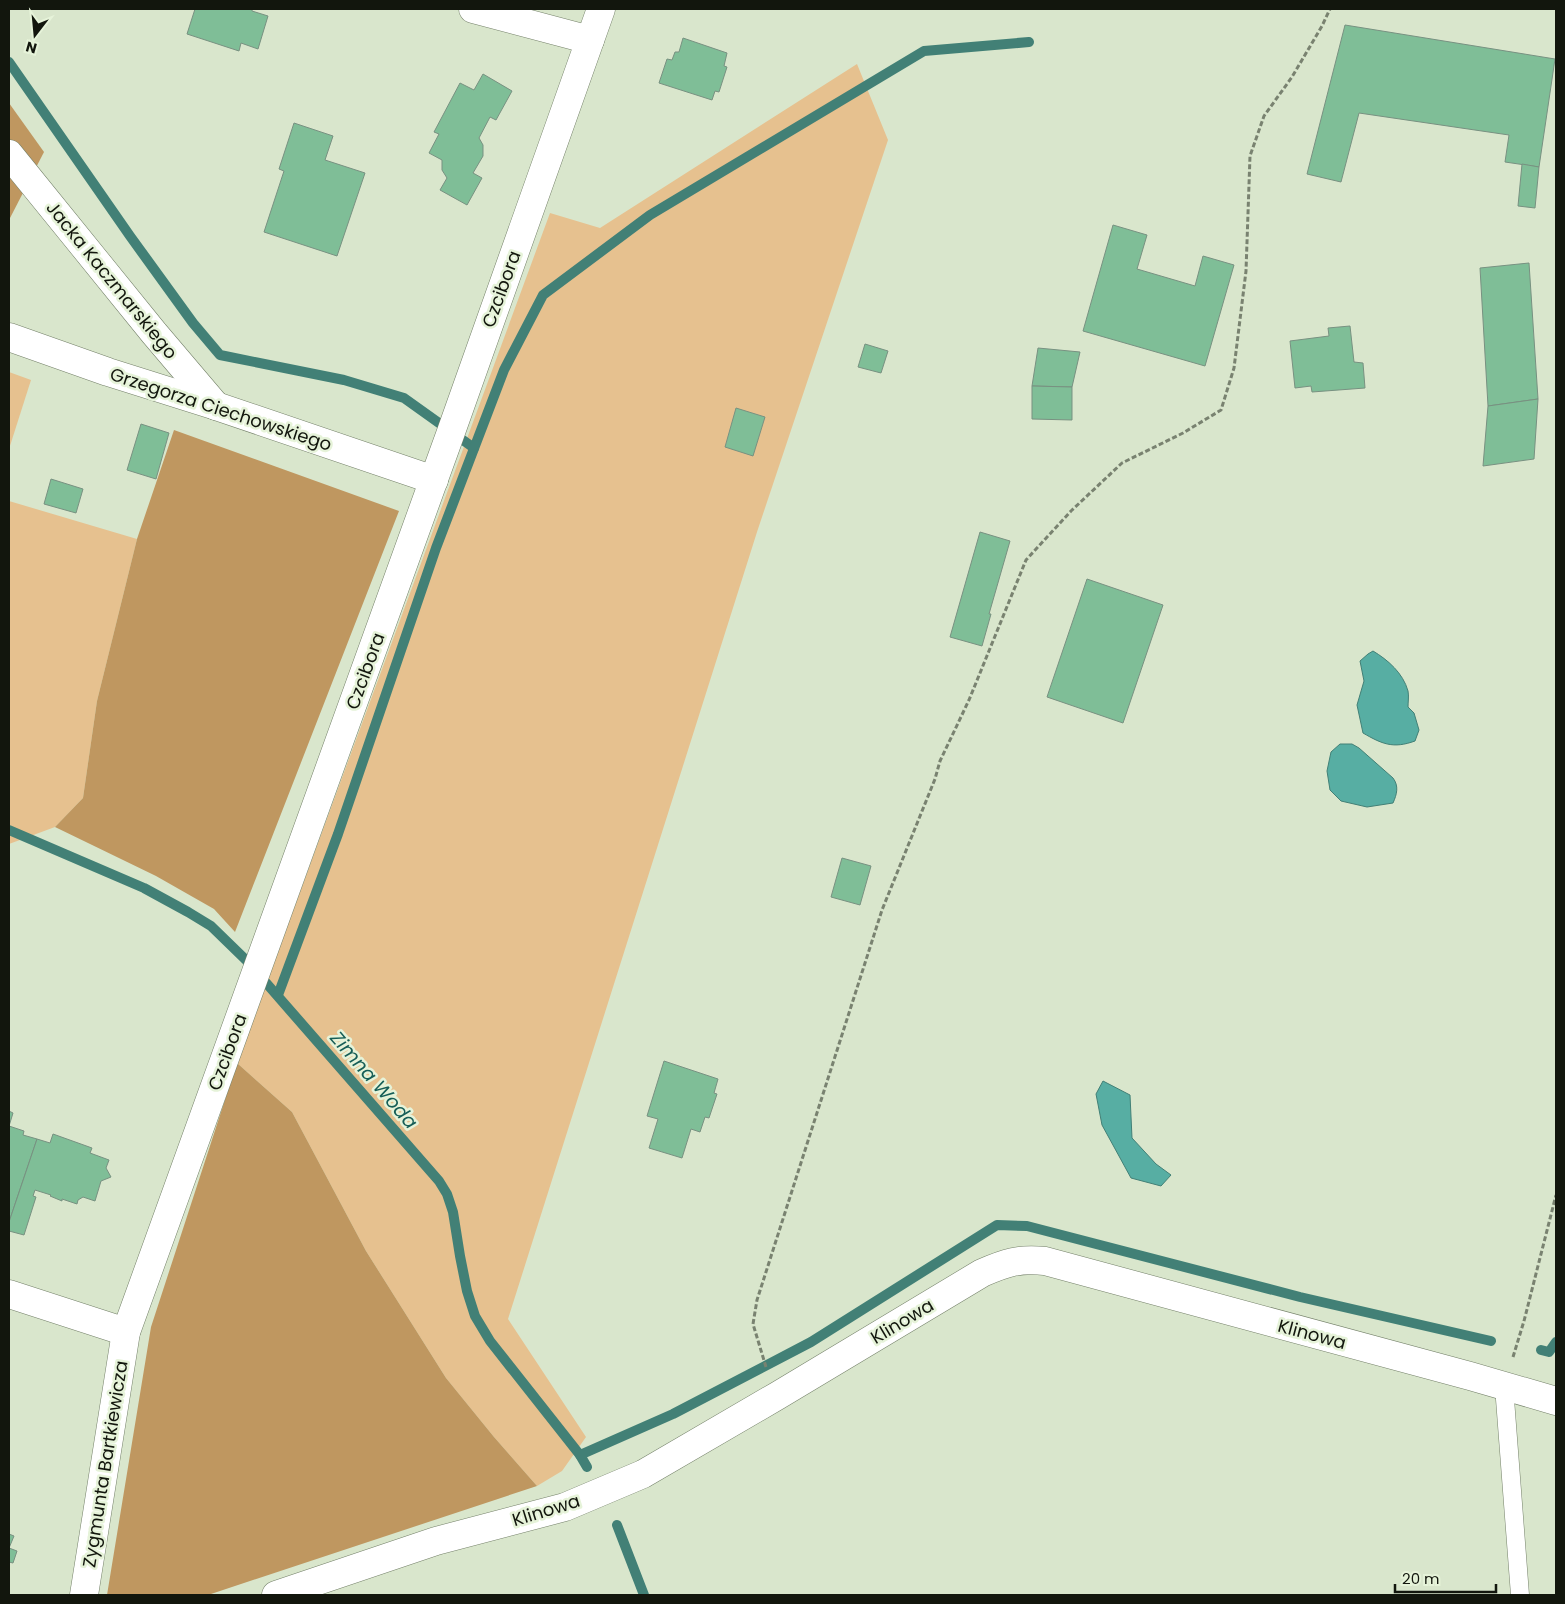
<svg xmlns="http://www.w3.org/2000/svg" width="1565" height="1604" font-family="Poppins,sans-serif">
  <rect width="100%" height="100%" fill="#d9e6cc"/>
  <g fill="#e6c18f">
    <path d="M857 64 888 140 757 532 508 1319 586 1437 562 1471 537 1486 494 1437 446 1378 366 1251 292 1112 237 1063 550 213 600 228Z"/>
    <path d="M9 372 31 380 9 449Z"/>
    <path d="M9 501 137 539 97 701 83 798 55 827 9 844Z"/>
  </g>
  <g fill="#bf9760">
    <path d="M9 103 44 152 9 220Z"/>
    <path d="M174 430 399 511 235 932 214 909 156 876 55 827 83 798 97 701 137 539Z"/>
    <path d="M237 1063 292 1112 366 1251 446 1378 494 1437 537 1486 208 1595H107L151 1327Z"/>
  </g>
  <g fill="#57aea3" stroke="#428076">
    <path d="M1373 651C1388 660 1403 673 1408 691 1409 696 1408 702 1408 707L1414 713 1419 730 1415 741C1393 749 1382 744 1363 733L1357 705 1364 681 1360 661 1368 654Z"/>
    <path d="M1340 744H1352L1359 748 1393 778C1399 786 1397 794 1393 803L1367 807 1341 801 1330 790 1327 771 1331 752Z"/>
    <path d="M1103 1081 1130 1095 1132 1138 1156 1164 1171 1175 1161 1186 1131 1178 1102 1125 1096 1094Z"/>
  </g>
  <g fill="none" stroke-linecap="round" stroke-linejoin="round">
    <g stroke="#428076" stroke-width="10">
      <path d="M9 62 130 236 193 323 220 355 344 380 404 398 474 448"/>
      <path d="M9 830 144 888 188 912 211 926 247 961 439 1181 447 1194 453 1212 460 1256 467 1291 475 1316 490 1341 580 1455 587 1467"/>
      <path d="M278 995 338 834 436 548 504 370 543 295 650 215 924 51 1029 42"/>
      <path d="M1541 1350 1549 1352 1556 1342"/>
      <path d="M580 1455 673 1414 811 1342 997 1225 1027 1226 1300 1297 1491 1341"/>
      <path d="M617 1525 644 1595"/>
    </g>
  </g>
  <g fill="#7fbe97" stroke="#789181">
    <path d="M195 9H252V11L268 16 258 49 241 43 239 51 187 34Z"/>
    <path d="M1345 25 1555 59 1539 167 1505 162 1509 135 1359 113 1341 182 1307 174Z"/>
    <path d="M683 38 727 53 724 66 727 67 719 92 715 91 712 100 659 83 667 59 672 60 675 52H679Z"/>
    <path d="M483 74 512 91 496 120 490 117 479 138 483 145V156L473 173 482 178 467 205 440 190 447 178 442 170V160L429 153 439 134 434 132 460 83 474 90Z"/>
    <path d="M294 123 333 136 325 160 365 173 337 256 264 232 284 171 279 169Z"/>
    <path d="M1522 164 1539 167 1535 208 1518 206Z"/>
    <path d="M1113 225 1147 235 1137 269 1195 286 1203 256 1234 265 1205 366 1083 331Z"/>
    <path d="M1529 263 1538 399 1488 406 1480 268Z"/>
    <path d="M1350 326 1354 362 1363 363 1365 388 1312 392 1311 386 1295 388 1290 341 1329 336 1328 328Z"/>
    <path d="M865 344 888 351 881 373 858 367Z"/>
    <path d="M1038 348 1080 352 1072 387 1032 386Z"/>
    <path d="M1032 386 1072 387V420L1032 419Z"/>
    <path d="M1538 399 1534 459 1483 466 1488 406Z"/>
    <path d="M736 408 765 417 753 456 725 447Z"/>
    <path d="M141 424 169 433 156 479 127 470Z"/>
    <path d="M51 479 83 489 76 513 44 504Z"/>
    <path d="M980 532 1010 541 989 614H991L982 646 950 637Z"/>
    <path d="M1087 579 1163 605 1123 723 1047 697Z"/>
    <path d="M842 858 871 866 860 905 831 897Z"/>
    <path d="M664 1061 718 1079 714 1093 717 1094 709 1118 705 1117 700 1132 691 1129 682 1158 649 1148 658 1119 647 1116Z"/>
    <path d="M9 1111 13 1113 9 1126 24 1131 23 1135 37 1139 9 1222Z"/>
    <path d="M53 1134 92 1148 90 1153 109 1160 106 1168 111 1177 101 1181 95 1201 83 1197 78 1200 77 1204 62 1199V1201L50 1196 51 1195 35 1190 33 1196 36 1197 24 1235 9 1231V1222L37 1139 50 1143Z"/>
    <path d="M9 1534 14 1536 9 1548 17 1551 13 1563 9 1562Z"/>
  </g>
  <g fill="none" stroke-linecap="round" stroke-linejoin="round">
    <g stroke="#748069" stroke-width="19">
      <path id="service" d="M1504 1386 1520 1595"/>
    </g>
    <g stroke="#748069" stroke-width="29">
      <g id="minor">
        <path d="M473 9 590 40"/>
        <path d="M9 154 154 333 216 406"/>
        <path d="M9 337 108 372 216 406 434 480"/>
        <path d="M9 1294 126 1332"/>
        <path d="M84 1595 126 1332 451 432 601 9"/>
        <path d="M276 1595 436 1541 565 1507 643 1474 777 1396 982 1273C1005 1263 1019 1258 1045 1261L1470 1376 1556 1401"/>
      </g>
    </g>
    <g stroke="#798270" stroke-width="3" stroke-dasharray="5 2.5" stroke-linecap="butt">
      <path d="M1513 1357 1524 1321 1556 1195"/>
      <path d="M766 1367 753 1324 757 1300 882 910 935 779 940 761 969 700 1026 560 1071 511 1122 463 1183 433 1221 410 1234 368 1246 271 1250 156 1264 116 1292 77 1322 26 1330 9"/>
    </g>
    <use href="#service" stroke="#fff" stroke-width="18"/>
    <use href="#minor" stroke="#fff" stroke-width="28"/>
  </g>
  <g text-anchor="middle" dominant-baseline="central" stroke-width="5" stroke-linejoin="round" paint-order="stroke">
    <g font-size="18" fill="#12160d" stroke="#e6f3d9">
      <text transform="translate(112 280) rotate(51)">Jacka Kaczmarskiego</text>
      <text transform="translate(501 289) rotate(-70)">Czcibora</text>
      <text transform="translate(221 409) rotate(18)">Grzegorza Ciechowskiego</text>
      <text transform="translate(365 671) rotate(-70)">Czcibora</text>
      <text transform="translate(227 1052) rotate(-70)">Czcibora</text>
      <text transform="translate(902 1321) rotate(-31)">Klinowa</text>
      <text transform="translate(1312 1334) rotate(15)">Klinowa</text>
      <text transform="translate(105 1464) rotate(-81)">Zygmunta Bartkiewicza</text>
      <text transform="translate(546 1510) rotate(-17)">Klinowa</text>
    </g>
    <g font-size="19" font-style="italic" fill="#165e57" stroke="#e6f3d9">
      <text transform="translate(374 1080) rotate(49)">Zimna Woda</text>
    </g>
  </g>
  <rect width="1565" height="1604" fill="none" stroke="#12160d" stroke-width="20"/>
  <g transform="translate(35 35) rotate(196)" stroke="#e6f3d9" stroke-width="4" paint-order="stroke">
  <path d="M0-4L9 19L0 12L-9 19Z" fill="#12160d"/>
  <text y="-8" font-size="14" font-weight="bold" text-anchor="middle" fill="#12160d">N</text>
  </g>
  <path d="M1395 1584v8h101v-8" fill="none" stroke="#12160d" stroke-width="2.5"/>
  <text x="1402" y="1584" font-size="15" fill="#12160d" stroke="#e6f3d9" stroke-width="4" paint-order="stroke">20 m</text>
</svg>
